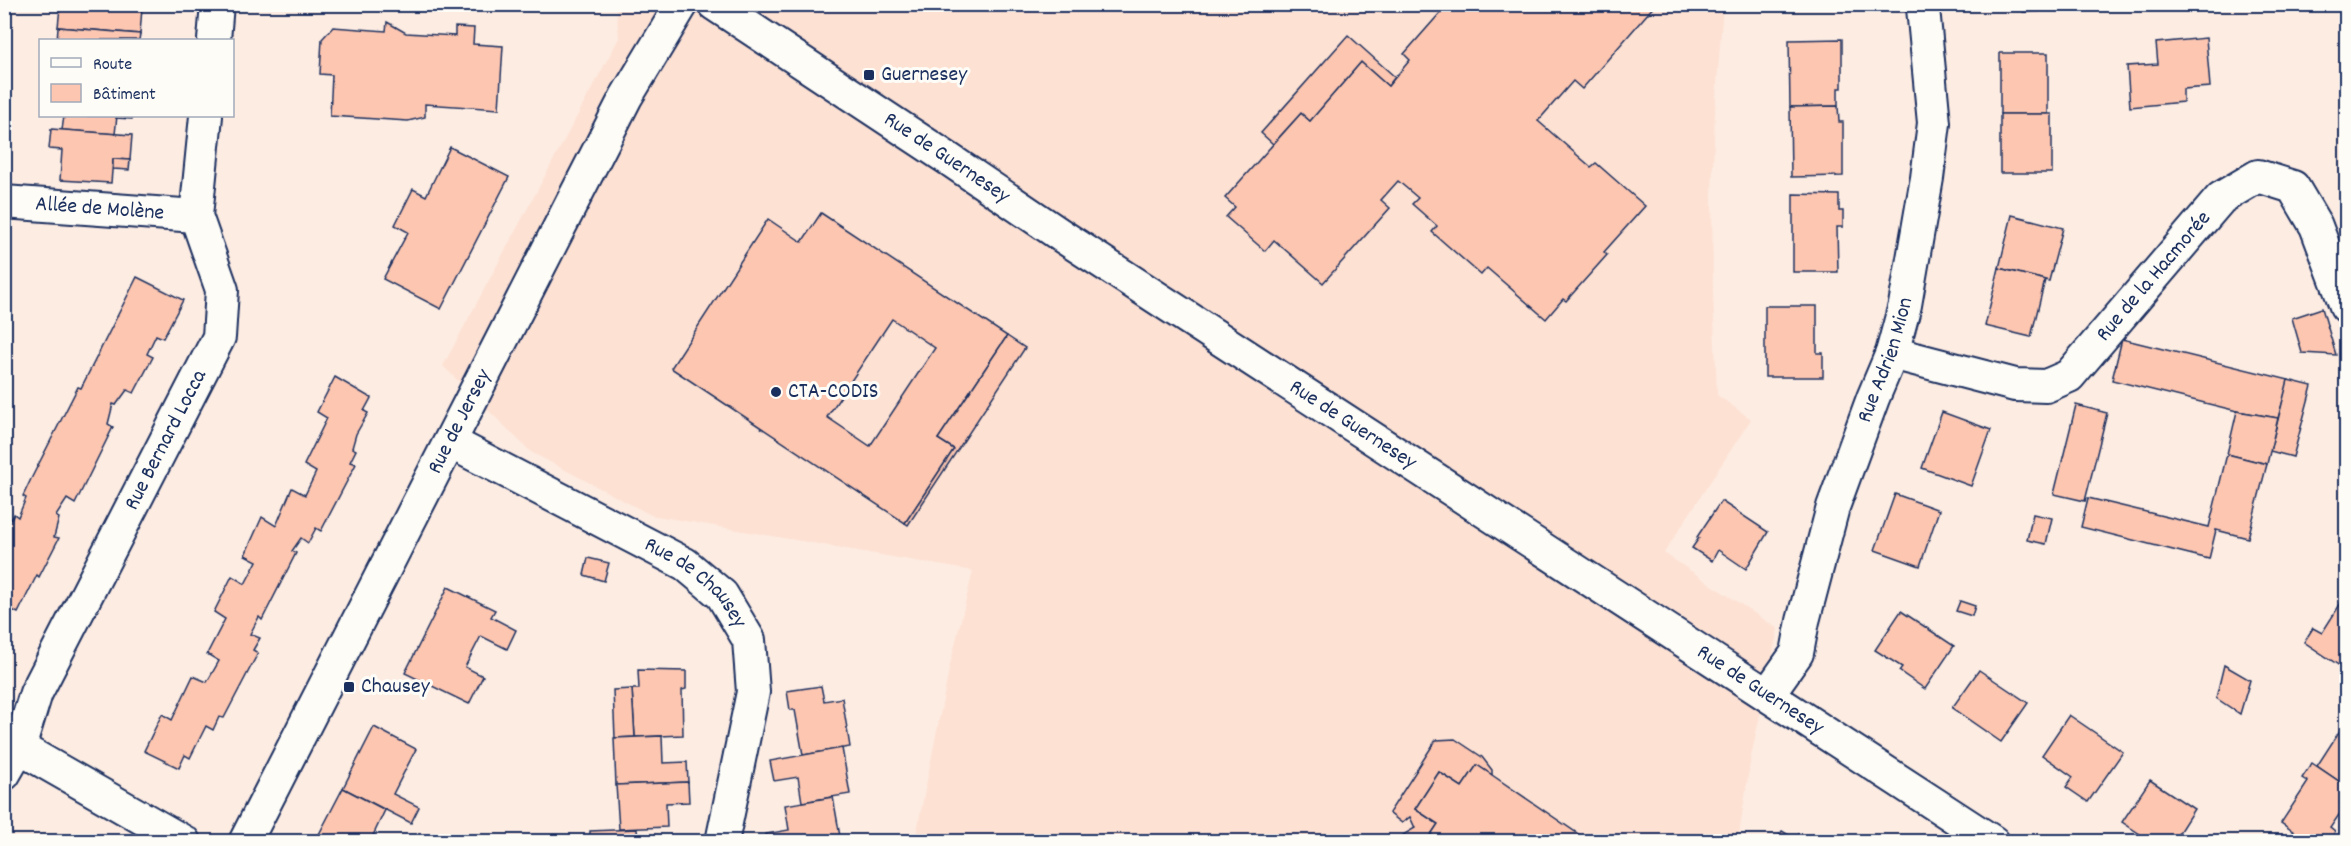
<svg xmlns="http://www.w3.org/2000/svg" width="2351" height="846" font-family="Dekko,sans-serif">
  <rect width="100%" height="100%" fill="#fdece2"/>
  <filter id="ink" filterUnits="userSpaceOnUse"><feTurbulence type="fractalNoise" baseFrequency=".0167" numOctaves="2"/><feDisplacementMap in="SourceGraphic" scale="12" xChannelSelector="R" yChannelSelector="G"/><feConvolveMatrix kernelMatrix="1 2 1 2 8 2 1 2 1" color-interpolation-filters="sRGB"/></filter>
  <g filter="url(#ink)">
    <path fill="#fde1d3" d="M616 5H1723L1715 110 1712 194 1713 293 1717 395 1751 419 1664 553 1778 629 1751 757 1738 841H915L950 665 973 571 651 515 531 452 443 366 619 38Z"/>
    <g fill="#fdc6b0" stroke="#1b2f5e" stroke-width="1.5" fill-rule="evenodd">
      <path d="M73 4H126L125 7 142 8 140 34 58 27 60 7 73 8Z"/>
      <path d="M126 4H142V8L125 7Z"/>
      <path d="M1448 4H1656L1582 89 1573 81 1538 121 1591 167 1596 163 1645 206 1604 252 1607 255 1566 301 1563 299 1546 319 1487 268 1481 275 1432 232 1437 226 1412 204 1418 198 1398 181 1381 200 1390 208 1323 283 1274 240 1265 251 1226 217 1235 207 1225 198 1301 113 1310 121 1361 62 1388 86 1410 60 1404 54Z"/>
      <path d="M2022 4H2067V10L2023 12Z"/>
      <path d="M387 22 406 33 455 36V27L474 28 473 44 503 46 499 109 425 104V117L408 121 330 116 332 75 320 74 322 39 333 27 386 31Z"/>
      <path d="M58 27 140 34 139 40H57Z"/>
      <path d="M1348 35 1395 77 1388 86 1361 62 1310 121 1301 113 1273 144 1261 133Z"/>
      <path d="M2206 38 2210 87 2183 89V102L2130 107 2127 66 2158 64 2156 43Z"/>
      <path d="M1842 39V88H1838V106L1790 107 1789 40Z"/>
      <rect x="2000" y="53" width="48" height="61"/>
      <path d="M1838 106 1839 122H1843V176L1791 177 1790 107Z"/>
      <rect x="2000" y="114" width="52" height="59"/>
      <path d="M64 116H117L115 134 62 130Z"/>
      <path d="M117 116H133L132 119 116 118Z"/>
      <path d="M51 129 132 135 130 160 113 159 111 183 60 180 62 150 49 149Z"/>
      <path d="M450 147 509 177 441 309 383 279 408 232 395 225 413 189 426 196Z"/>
      <path d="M113 159 130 160 129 170 113 169Z"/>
      <path d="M1793 194 1839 195V211H1843V227H1837L1838 272H1793Z"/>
      <path d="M821 213 1007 336 938 439 954 449 905 523 671 368 768 219 802 242ZM892 319 935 348 870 446 827 417Z"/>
      <path d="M2012 215 2063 228 2049 281 1999 268Z"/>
      <path d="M1999 268 2045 280 2031 337 1985 326Z"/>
      <path d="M137 277 183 300 163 338 156 335 147 354 153 357 134 393 127 390 116 405 113 404 108 424 113 427 75 504 67 499 56 516 59 518 54 537 59 538 39 577 37 575 18 613 10 609 4 617V534L14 514 18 517 26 498 23 496 31 479 78 387 81 388Z"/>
      <path d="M1765 306H1817V353H1823V377H1765Z"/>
      <path d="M2322 308 2336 355 2302 353 2292 318Z"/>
      <path d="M1007 336 1025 348 908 525 905 523 954 449 938 439Z"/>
      <path d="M2122 339 2289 380 2278 418 2237 411 2112 380Z"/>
      <path d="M335 377 371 398 364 411 368 413 356 434 352 448 356 450 350 462 356 464 321 531 316 528 308 543 301 538 292 551 296 553 262 620 259 617 250 634 260 638 253 650 258 653 224 718 219 717 213 730 206 726 190 758 185 755 179 768 144 751 162 714 172 720 193 676 207 682 219 661 207 654 225 619 214 612 232 576 245 584 257 561 245 555 262 517 276 526 292 488 305 495 316 472 304 465 327 418 317 412Z"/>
      <path d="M2288 380 2312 386 2293 457 2270 451Z"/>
      <path d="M2076 405 2107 413 2085 501 2054 494Z"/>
      <path d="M2237 411 2278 418 2267 464 2227 454Z"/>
      <path d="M1942 412 1991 430 1971 486 1922 468Z"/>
      <path d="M2227 454 2267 464 2248 538 2216 530 2209 559 2081 527 2088 498 2209 527Z"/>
      <path d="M1895 494 1939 510 1920 566 1875 550Z"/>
      <path d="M1721 501 1768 532 1746 569 1718 550 1712 561 1692 548 1699 538 1697 537Z"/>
      <path d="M2033 514 2052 518 2046 544 2027 540Z"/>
      <path d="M588 558 609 563 604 581 584 575Z"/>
      <path d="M448 587 495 610 491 617 516 630 507 649 481 636 465 667 483 676 469 704 405 673Z"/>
      <path d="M2346 595V670L2304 642 2313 628 2322 633Z"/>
      <path d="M1960 601 1975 606 1972 616 1956 611Z"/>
      <path d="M1901 611 1954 646 1925 689 1899 671 1902 667 1875 650Z"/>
      <path d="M2224 665 2250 680 2240 714 2216 698Z"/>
      <path d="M638 670 686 671V689L682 690 683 735 635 737 632 689H639Z"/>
      <path d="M1979 670 2028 703 2001 742 1952 708Z"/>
      <path d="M821 686 824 701 842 698 850 747 803 755 795 710H790L787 691Z"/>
      <path d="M632 689 635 737 615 738 613 690Z"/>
      <path d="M2069 715 2123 752 2088 802 2066 787 2073 777 2042 755Z"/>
      <path d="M2346 721V786L2317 766Z"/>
      <path d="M374 727 416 749 393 794 419 807 411 823 343 788Z"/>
      <path d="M662 736 663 763 687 762 688 782 616 785 614 738Z"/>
      <path d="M1455 739 1482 757 1492 770V775L1477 765 1462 787 1439 772 1415 809 1438 824 1426 842H1413L1403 835 1415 828 1410 817 1402 823 1389 813 1436 740Z"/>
      <path d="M842 748 850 794 802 802 798 777 774 781 770 761Z"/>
      <path d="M2312 763 2346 786V793L2340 803 2345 806 2330 828 2335 832 2329 842H2309L2281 823 2308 782 2302 778Z"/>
      <path d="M1477 765 1492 775 1590 842H1426L1438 824 1415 809 1439 772 1462 787Z"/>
      <path d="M2150 780 2194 809 2173 842H2152L2122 822Z"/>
      <path d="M688 782 689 802 666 803 667 827 619 829 616 785Z"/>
      <path d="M343 788 385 810 370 842 316 840Z"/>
      <path d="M833 797 841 842H767L766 834 789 830 785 805Z"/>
      <path d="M637 829 638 842H590V831Z"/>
      <path d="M1782 831 1795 839 1799 834 1810 842H1775Z"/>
    </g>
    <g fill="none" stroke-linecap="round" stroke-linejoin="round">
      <g stroke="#1b2f5e" stroke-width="36">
        <g id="minor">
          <path id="s1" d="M714 4 950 160 1062 236 1993 842"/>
          <path d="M214 40 217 4"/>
          <path id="s2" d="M4 202 196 216"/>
          <path id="s3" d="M1892 353 2015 385 2046 386 2069 376 2221 198 2258 176 2293 187 2316 226 2346 306"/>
          <path id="s4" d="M450 442 685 564 722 595 749 640 753 692 722 842"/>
          <path id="s5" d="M1768 694 1797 653 1803 621 1833 507 1873 398 1892 353 1905 305 1927 178 1934 123 1923 8"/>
          <path d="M4 739 184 842"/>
          <path id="s6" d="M4 774 19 748 36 693 219 337 222 290 196 216 206 116"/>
          <path id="s7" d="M245 842 626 97 682 4"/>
        </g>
      </g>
      <use href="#minor" stroke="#fdfcf7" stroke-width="32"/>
    </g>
  </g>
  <g fill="#1b2f5e" stroke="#fdfcf7" stroke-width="2">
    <rect x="863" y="69" width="12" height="12" rx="3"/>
    <circle cx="776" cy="392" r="6"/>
    <rect x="343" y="681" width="12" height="12" rx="3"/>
  </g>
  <g text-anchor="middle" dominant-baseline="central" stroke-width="6" stroke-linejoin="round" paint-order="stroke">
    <g font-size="22" fill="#1b2f5e" stroke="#fdfcf7" text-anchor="start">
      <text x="881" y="75">Guernesey</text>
      <text x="788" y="392">CTA-CODIS</text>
      <text x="361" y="687">Chausey</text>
    </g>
    <g font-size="22" fill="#1b2f5e" stroke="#fdfcf7">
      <text stroke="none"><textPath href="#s1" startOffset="279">Rue de Guernesey</textPath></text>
      <text stroke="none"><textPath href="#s2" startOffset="96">Allée de Molène</textPath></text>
      <text stroke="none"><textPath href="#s3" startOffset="314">Rue de la Hacmorée</textPath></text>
      <text stroke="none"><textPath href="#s5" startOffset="357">Rue Adrien Mion</textPath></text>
      <text stroke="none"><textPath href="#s7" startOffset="472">Rue de Jersey</textPath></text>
      <text stroke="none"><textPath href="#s1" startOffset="765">Rue de Guernesey</textPath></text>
      <text stroke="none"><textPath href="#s6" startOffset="372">Rue Bernard Locca</textPath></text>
      <text stroke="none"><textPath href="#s4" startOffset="285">Rue de Chausey</textPath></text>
      <text stroke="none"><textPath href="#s1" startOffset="1251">Rue de Guernesey</textPath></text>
    </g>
  </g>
  <rect width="2351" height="846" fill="none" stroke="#fdfcf7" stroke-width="24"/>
  <rect x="12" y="12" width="2327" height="822" fill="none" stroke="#1b2f5e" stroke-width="2" filter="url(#ink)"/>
  <rect x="39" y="39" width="195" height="78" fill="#fdfcf7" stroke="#a3aaba" stroke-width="1.5"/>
  <rect x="51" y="58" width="30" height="9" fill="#fdfcf7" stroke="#a3aaba" stroke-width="1.5"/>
  <text x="93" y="69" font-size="18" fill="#1b2f5e">Route</text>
  <rect x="51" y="84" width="30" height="18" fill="#fdc6b0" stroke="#a3aaba" stroke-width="1.5"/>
  <text x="93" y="99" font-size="18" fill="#1b2f5e">Bâtiment</text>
</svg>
